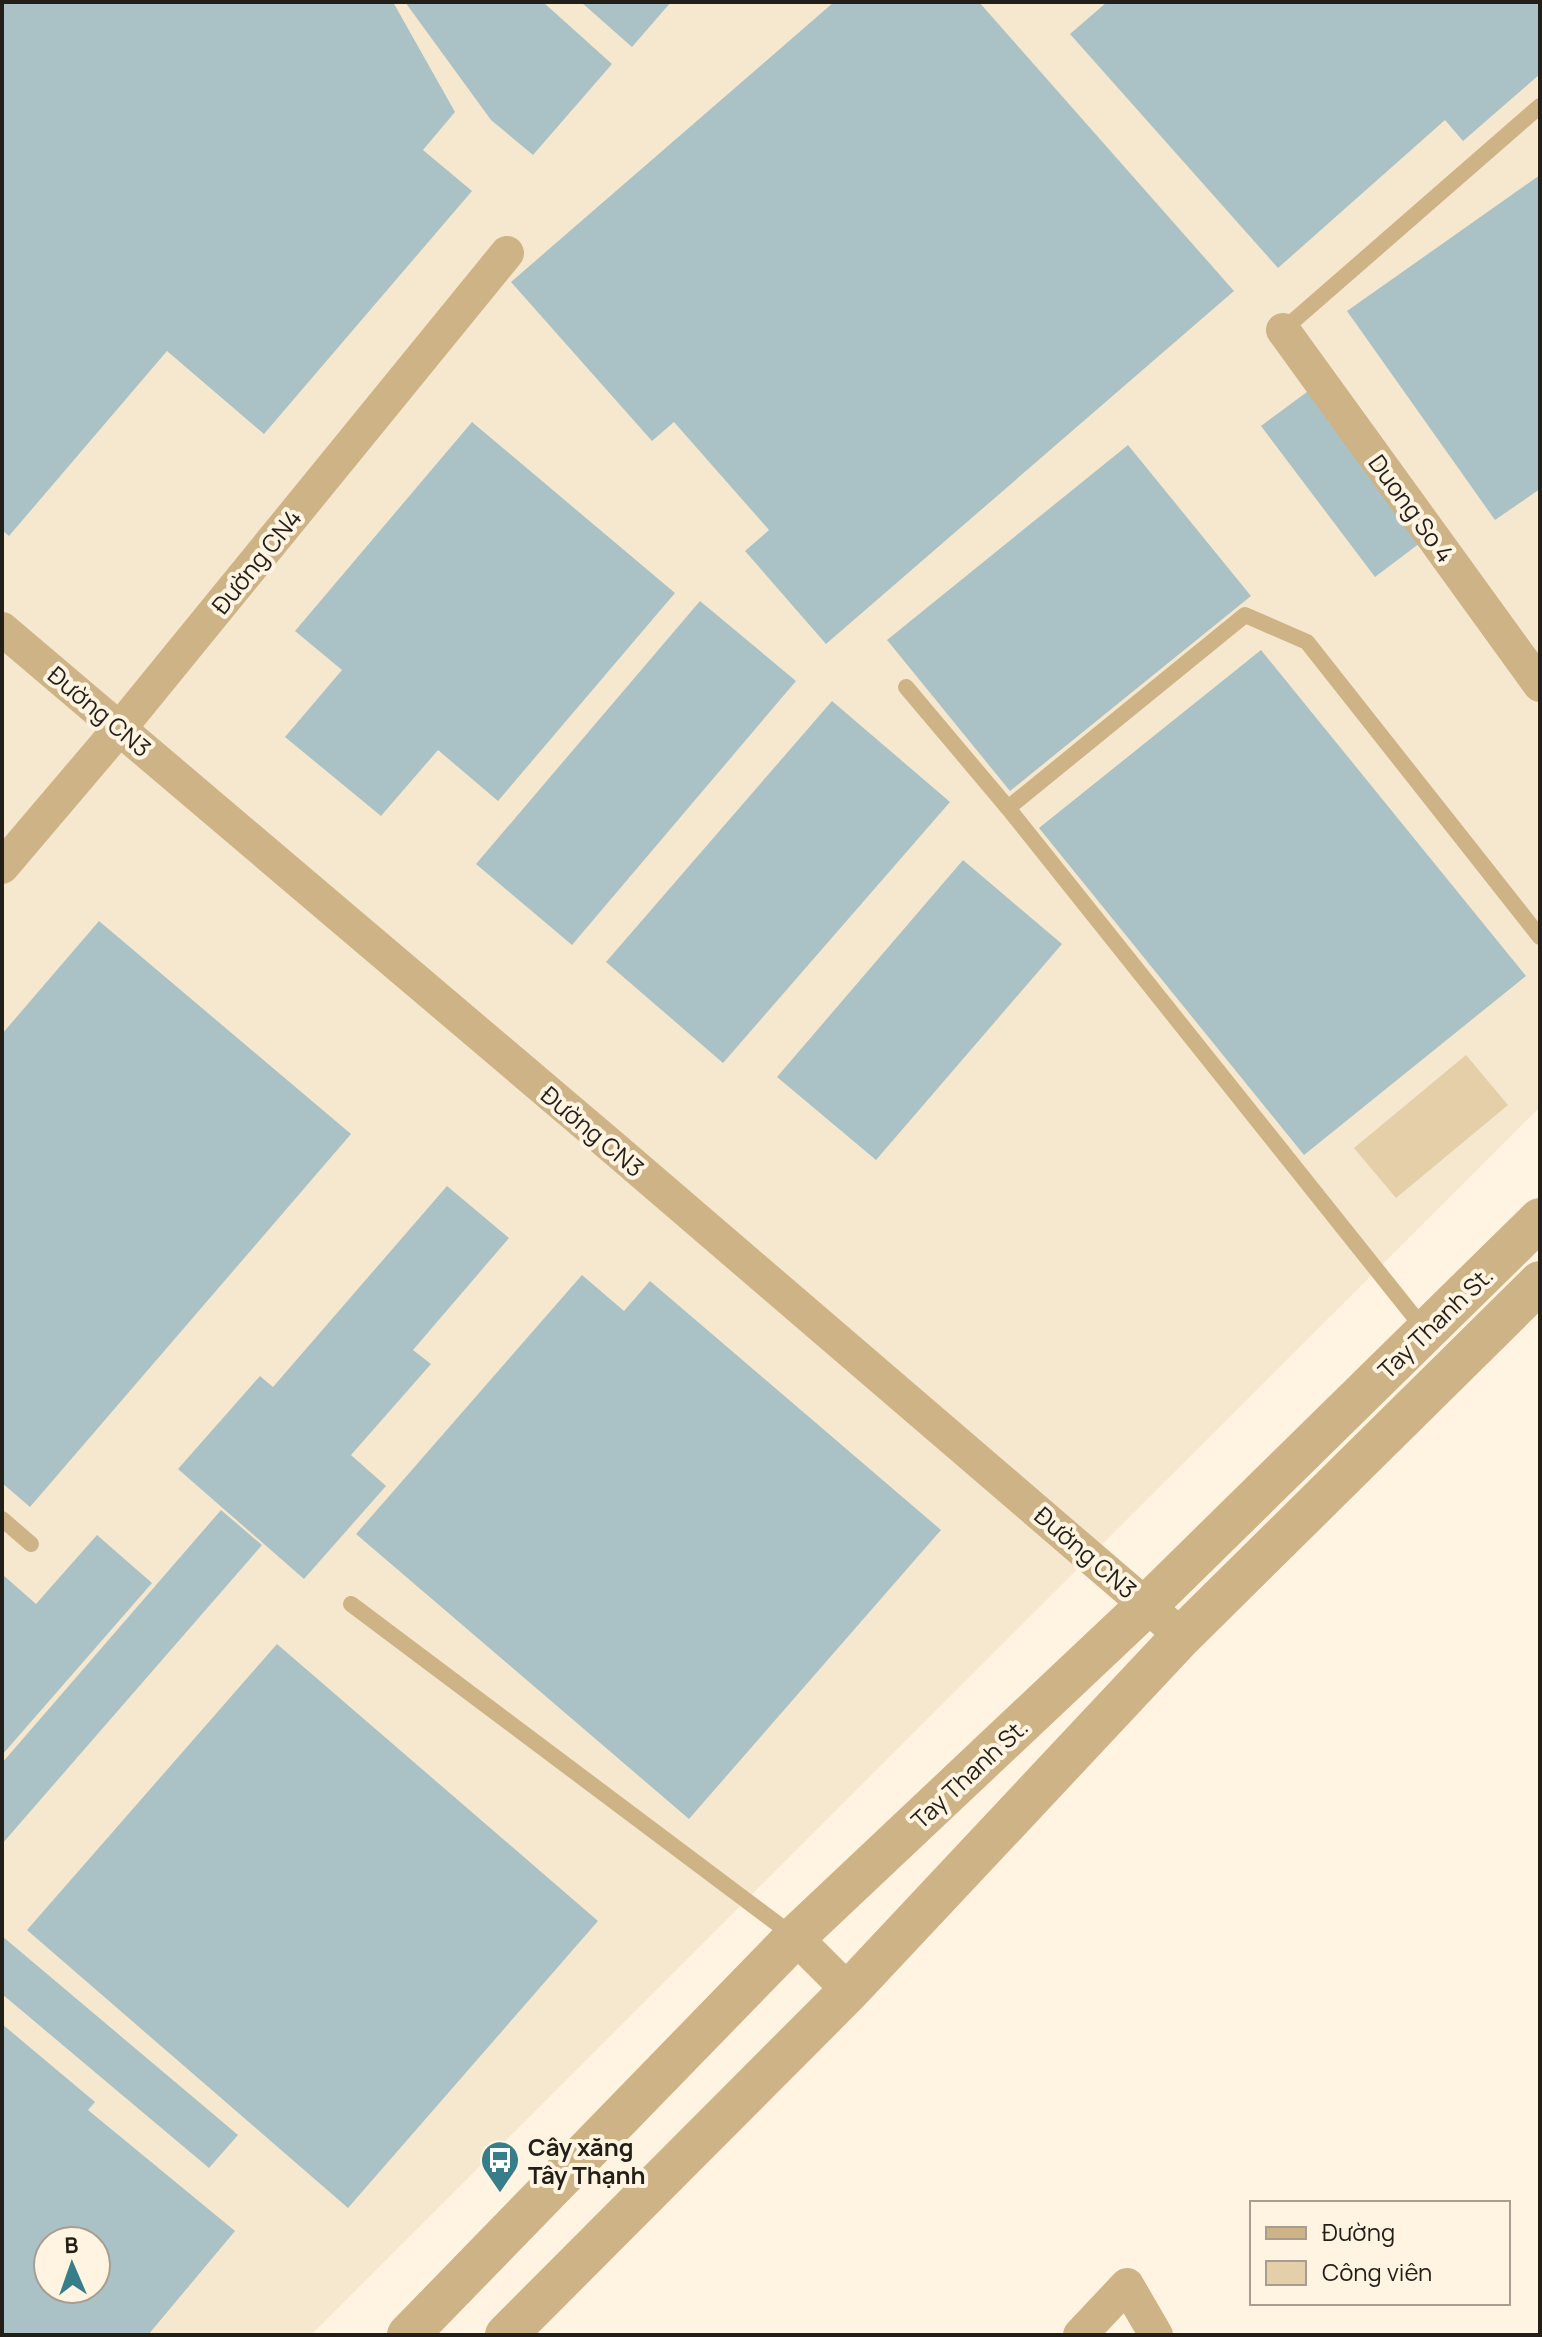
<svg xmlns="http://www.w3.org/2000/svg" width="1542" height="2337" font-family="Manrope,sans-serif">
  <rect width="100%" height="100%" fill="#fff4e2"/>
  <path fill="#f6e8cf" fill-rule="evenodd" d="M2 2H1540V1107L311 2335H2ZM48 2241H96V2289H48Z"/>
  <path fill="#e4cfa9" d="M1466 1055 1508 1105 1396 1198 1354 1148Z"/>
  <g fill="#aac2c6" fill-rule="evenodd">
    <path d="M2 2H393L455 112 423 150 472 191 264 434 167 351 9 536 2 530Z"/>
    <path d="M405 2H543L612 64 533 155 491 120Z"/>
    <path d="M581 2H671L632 47Z"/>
    <path d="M834 2H979L1234 291 826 644 745 551 769 530 674 422 652 441 511 282Z"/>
    <path d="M1107 2H1540V74L1463 141 1445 120 1278 268 1070 34Z"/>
    <path d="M1540 175V489L1495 520 1347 311Z"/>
    <path d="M1311 389 1424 540 1375 577 1261 426Z"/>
    <path d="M472 422 675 593 498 801 438 750 381 816 285 737 342 670 295 631Z"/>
    <path d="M1128 445 1251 596 1010 791 887 640Z"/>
    <path d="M700 601 796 681 572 945 476 864Z"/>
    <path d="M1261 650 1526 976 1304 1155 1039 828Z"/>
    <path d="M832 701 950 802 723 1063 606 962Z"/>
    <path d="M963 860 1062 944 876 1160 777 1077Z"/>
    <path d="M99 921 351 1134 30 1507 2 1483V1034Z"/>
    <path d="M447 1186 509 1238 413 1350 431 1364 351 1455 386 1486 304 1579 178 1469 260 1376 273 1387Z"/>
    <path d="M582 1275 624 1311 650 1281 941 1530 689 1819 356 1534Z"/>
    <path d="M221 1510 262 1545 2 1844V1763Z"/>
    <path d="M97 1535 152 1583 2 1755V1574L36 1604Z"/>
    <path d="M277 1644 598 1921 348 2208 27 1930Z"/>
    <path d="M2 1936 238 2135 209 2168 2 1994Z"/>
    <path d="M2 2024 95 2102 88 2110 235 2231 148 2335H2ZM48 2241H96V2289H48Z"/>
  </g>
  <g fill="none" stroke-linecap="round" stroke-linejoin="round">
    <g stroke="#cdb385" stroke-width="16">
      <path d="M1283 330 1540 106"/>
      <path d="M906 687 1008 808 1424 1329"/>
      <path d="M1008 808 1245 615 1307 642 1540 937"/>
      <path d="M2 1519 31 1544"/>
      <path d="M351 1604 795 1937"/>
    </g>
    <g stroke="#cdb385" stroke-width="34">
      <path d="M1283 330 1540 685"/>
      <path d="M2 629 616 1150 1182 1636"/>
      <path d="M2 867 120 728 507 253"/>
      <path d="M795 1937 849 1991"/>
      <path d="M1080 2335 1127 2285 1156 2335"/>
    </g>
    <g stroke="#cdb385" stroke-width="42">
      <path d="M408 2335 795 1937 1147 1605 1540 1219"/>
      <path d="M506 2335 849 1991 1182 1636 1540 1282"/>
    </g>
  </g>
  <defs>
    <g id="bus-pin" transform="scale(2)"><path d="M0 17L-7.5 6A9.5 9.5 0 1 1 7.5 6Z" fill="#387d8a" stroke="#fff4e2"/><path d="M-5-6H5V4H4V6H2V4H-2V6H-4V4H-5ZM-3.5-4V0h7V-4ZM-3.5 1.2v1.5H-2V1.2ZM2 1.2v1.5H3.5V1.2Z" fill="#fff"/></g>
  </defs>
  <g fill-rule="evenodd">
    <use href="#bus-pin" x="500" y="2160"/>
  </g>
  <g text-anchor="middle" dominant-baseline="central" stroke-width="8" stroke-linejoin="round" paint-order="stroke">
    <g font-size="24" fill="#221e18" stroke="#fff4e2">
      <text transform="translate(1412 508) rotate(54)">Duong So 4</text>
      <text transform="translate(256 561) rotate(-51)">Đường CN4</text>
      <text transform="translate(100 711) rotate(40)">Đường CN3</text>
      <text transform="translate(593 1131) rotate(40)">Đường CN3</text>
      <text transform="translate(1435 1322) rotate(-44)">Tay Thanh St.</text>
      <text transform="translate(1086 1552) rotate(41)">Đường CN3</text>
      <text transform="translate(969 1773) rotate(-43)">Tay Thanh St.</text>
    </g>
    <g font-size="24" font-weight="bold" fill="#221e18" stroke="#fff4e2" text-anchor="start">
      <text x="528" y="2146">Cây xăng<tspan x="528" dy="28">Tây Thạnh</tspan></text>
    </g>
  </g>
  <rect width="1542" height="2337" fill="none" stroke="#221e18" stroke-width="8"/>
  <rect x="1250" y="2201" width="260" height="104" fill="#fff4e2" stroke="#a79e91" stroke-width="2"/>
  <rect x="1266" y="2227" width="40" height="12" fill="#cdb385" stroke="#a79e91" stroke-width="2"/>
  <text x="1322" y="2241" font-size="24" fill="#221e18">Đường</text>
  <rect x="1266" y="2261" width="40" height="24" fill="#e4cfa9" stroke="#a79e91" stroke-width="2"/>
  <text x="1322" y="2281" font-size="24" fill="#221e18">Công viên</text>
  <g transform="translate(72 2265) rotate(358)"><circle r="38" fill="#fff4e2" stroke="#a79e91" stroke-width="2"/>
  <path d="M0-6L14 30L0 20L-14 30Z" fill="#387d8a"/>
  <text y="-12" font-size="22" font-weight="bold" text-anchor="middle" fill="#221e18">B</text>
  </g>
</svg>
